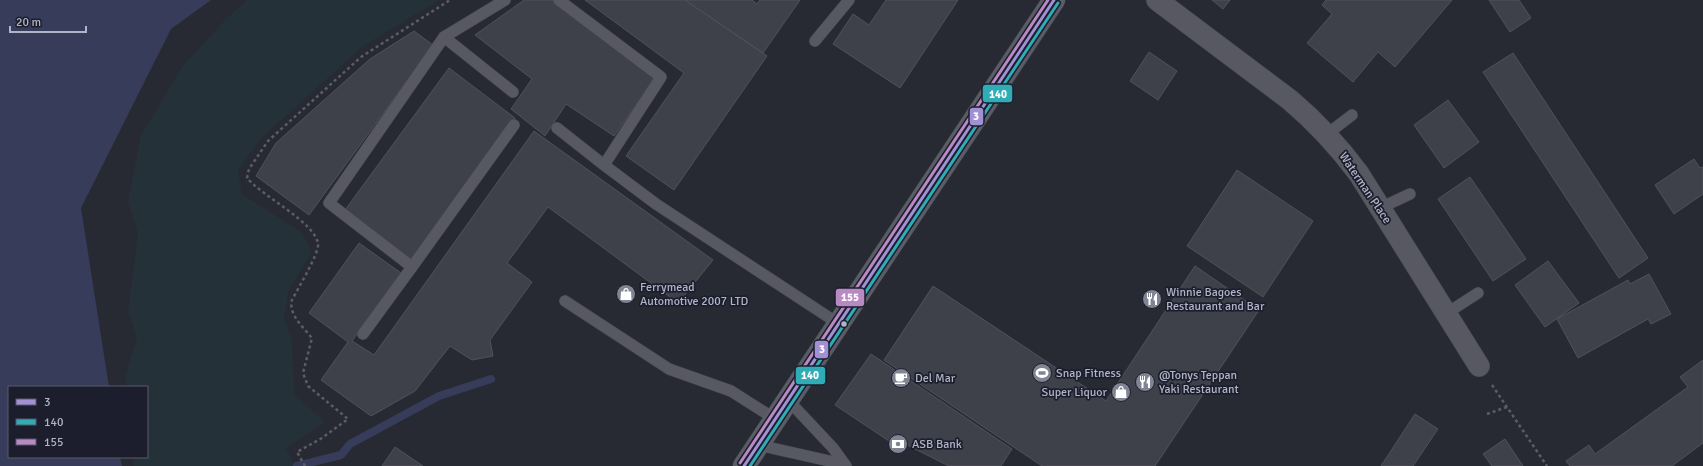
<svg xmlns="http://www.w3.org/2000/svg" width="1703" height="466" font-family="Signika,sans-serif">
  <rect width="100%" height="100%" fill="#282a33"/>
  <path fill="#253138" d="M247 0H439L363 46 260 139 238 170 242 194 301 232 312 251 288 292 284 318 292 341 294 394 325 422 286 448 295 466H134L133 457H147V387H126L125 378 137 337 128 310 138 234 128 202 141 135 182 67 225 20Z"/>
  <path fill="#373c5a" d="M0 0H211L171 29 81 208 109 387H9V457H120L122 466H0Z"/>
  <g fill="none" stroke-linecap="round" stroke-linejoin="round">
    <path stroke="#373c5a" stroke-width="8" d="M297 466 341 455 350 444 439 396 491 379"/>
  </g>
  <g fill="#3f414a" stroke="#50515b">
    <path d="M524 0H555L657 75 614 136 566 104 545 136 511 109 532 79 475 35Z"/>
    <path d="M585 0H685L767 56 674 190 626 156 684 73Z"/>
    <path d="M685 0H752L757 4 760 0H800L763 53Z"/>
    <path d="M886 0H958L900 88 833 44 853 14 869 25Z"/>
    <path d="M1212 0H1230L1223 9Z"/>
    <path d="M1326 0H1452L1395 67 1378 52 1353 82 1307 43 1332 14 1322 5Z"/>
    <path d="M1489 0H1519L1531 18 1510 32Z"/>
    <path d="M414 31 433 45 309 215 256 176 276 143 370 59Z"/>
    <path d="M1149 52 1177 71 1158 100 1130 81Z"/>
    <path d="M1513 53 1648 258 1619 278 1483 72Z"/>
    <path d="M449 68 515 118 411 259 345 210Z"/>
    <path d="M1448 100 1479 142 1444 168 1414 125Z"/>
    <path d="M534 131 713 260 678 303 548 207 507 263 532 282 490 340 493 356 472 360 450 346 415 391 371 416 321 380 348 342 309 313 359 243 401 273 352 341 374 355Z"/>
    <path d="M1694 159 1700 168 1703 167V194L1674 214 1655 185Z"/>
    <path d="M1237 170 1313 221 1263 297 1187 246Z"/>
    <path d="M1470 177 1526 259 1493 281 1438 199Z"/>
    <path d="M1548 261 1579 303 1545 327 1515 285Z"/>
    <path d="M1195 266 1259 310 1155 466H1042L884 360 933 286 1106 401Z"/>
    <path d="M1649 274 1671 314 1651 324 1648 319 1578 358 1557 319 1628 280 1630 284Z"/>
    <path d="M871 354 1012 449 1001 466H949L907 445 904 451 835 405Z"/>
    <path d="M1703 360V443L1672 466H1570L1566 461 1589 445 1595 454 1688 387 1680 377Z"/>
    <path d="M1415 414 1438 429 1413 466H1381Z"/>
    <path d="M1505 439 1523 466H1492L1483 454Z"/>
    <path d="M395 447 423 466H382Z"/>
  </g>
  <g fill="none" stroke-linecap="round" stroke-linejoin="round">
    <g stroke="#45474d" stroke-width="12">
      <g id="lane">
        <path d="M559 0 661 77 604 165 656 204 839 324"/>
        <path d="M444 37 513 92"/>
        <path d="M815 41 849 0"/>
        <path d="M557 128 604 165"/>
        <path d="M1326 135 1352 115"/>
        <path d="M1380 208 1410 194"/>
        <path d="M412 267 514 125"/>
        <path d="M565 301 669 369 731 391 775 419"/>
        <path d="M1447 313 1478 293"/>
        <path d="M363 334 412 267 329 203 444 37 505 0"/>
        <path d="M788 400 833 448 846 466"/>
        <path d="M758 445 843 464"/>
      </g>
    </g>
    <g stroke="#45474d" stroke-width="22">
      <path id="street" d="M1157 0 1290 100C1316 122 1339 147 1359 174L1479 366"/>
    </g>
    <g stroke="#454750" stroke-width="23">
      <path id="secondary" d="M744 466 1054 0"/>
    </g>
    <g stroke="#5b5d66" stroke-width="2.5" stroke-dasharray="3 3" stroke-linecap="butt">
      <path d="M1492 385 1547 466"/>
      <path d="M1487 414 1507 407"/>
      <path d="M305 466 297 452 322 438 348 419 308 386 303 373 312 338C303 327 288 314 292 300 297 290 319 254 318 244 316 223 262 196 247 178L249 169 268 141 361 57 450 0"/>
    </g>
    <use href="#lane" stroke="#575862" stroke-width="11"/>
    <use href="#street" stroke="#575862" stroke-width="21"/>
    <use href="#secondary" stroke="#5b5d66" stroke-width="22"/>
    <g stroke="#1c1e2d" stroke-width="6">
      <path id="bus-1" d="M744 466 1054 0"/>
    </g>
    <g stroke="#1c1e2d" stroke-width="6">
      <path id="bus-2" d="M750 466 1058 3"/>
    </g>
    <g stroke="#1c1e2d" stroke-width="6">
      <path id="bus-3" d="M740 463 1048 0"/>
    </g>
    <use href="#bus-1" stroke="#a191d4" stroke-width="3"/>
    <use href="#bus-2" stroke="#2facb6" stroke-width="3"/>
    <use href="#bus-3" stroke="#b989c4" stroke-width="3"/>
  </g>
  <defs>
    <g id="shop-disc" transform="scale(1)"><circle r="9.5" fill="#818492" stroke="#1c1e2d"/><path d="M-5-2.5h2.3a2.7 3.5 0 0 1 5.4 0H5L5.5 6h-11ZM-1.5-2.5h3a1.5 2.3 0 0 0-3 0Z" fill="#fff"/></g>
    <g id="restaurant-disc" transform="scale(1)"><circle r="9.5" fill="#818492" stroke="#1c1e2d"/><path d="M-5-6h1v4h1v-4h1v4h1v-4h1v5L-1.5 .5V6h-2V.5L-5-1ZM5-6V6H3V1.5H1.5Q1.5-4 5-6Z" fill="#fff"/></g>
    <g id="stadium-disc" transform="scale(1)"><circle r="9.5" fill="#818492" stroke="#1c1e2d"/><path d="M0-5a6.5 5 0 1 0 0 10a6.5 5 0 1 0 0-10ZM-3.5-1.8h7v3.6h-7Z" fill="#fff"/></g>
    <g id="cafe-disc" transform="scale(1)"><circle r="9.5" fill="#818492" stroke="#1c1e2d"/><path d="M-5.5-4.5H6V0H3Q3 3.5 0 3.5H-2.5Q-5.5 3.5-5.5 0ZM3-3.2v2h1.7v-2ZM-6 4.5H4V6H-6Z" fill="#fff"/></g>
    <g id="bank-disc" transform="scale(1)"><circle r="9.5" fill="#818492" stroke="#1c1e2d"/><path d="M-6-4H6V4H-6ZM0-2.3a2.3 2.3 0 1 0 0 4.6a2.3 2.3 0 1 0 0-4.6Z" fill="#fff"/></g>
  </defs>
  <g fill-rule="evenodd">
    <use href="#shop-disc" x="626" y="294"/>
    <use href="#restaurant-disc" x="1152" y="299"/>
    <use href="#stadium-disc" x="1042" y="373"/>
    <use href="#cafe-disc" x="901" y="378"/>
    <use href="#restaurant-disc" x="1145" y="382"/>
    <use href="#shop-disc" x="1121" y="392"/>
    <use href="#bank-disc" x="898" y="444"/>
  </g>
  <circle fill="#b1b4c5" stroke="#1c1e2d" stroke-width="1.5" cx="844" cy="324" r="3.5"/>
  <g text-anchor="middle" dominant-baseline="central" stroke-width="3.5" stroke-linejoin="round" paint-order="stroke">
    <g font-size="12" fill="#b1b4c5" stroke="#1c1e2d">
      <text transform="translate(1365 188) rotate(56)">Waterman Place</text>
    </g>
    <g font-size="12" fill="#b1b4c5" stroke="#1c1e2d" text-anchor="start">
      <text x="640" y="287">Ferrymead<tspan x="640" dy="14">Automotive 2007 LTD</tspan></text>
      <text x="1166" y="292">Winnie Bagoes<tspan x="1166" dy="14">Restaurant and Bar</tspan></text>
      <text x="1056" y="373">Snap Fitness</text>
      <text x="1159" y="375">@Tonys Teppan<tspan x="1159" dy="14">Yaki Restaurant</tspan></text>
      <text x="915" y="378">Del Mar</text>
      <text x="1107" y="392" text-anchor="end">Super Liquor</text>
      <text x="912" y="444">ASB Bank</text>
    </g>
  </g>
  <g stroke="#1c1e2d" stroke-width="1.5">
    <rect x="982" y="84" width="31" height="19" rx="4" fill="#2facb6"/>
    <rect x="969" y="107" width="15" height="19" rx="4" fill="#a191d4"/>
    <rect x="835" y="288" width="30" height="19" rx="4" fill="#b989c4"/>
    <rect x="814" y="340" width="15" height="19" rx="4" fill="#a191d4"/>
    <rect x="795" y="366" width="31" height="19" rx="4" fill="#2facb6"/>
  </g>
  <g font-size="11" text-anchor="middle" font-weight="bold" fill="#fff">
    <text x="998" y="98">140</text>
    <text x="976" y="120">3</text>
    <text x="850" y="301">155</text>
    <text x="822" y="353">3</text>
    <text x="810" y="379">140</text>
  </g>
  <rect x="8" y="386" width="140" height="72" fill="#1c1e2d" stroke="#585a6a"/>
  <rect x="16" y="399" width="20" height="6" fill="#a191d4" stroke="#585a6a"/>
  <text x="44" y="406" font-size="12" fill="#b1b4c5">3</text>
  <rect x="16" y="419" width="20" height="6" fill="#2facb6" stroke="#585a6a"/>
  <text x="44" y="426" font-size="12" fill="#b1b4c5">140</text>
  <rect x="16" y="439" width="20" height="6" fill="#b989c4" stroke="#585a6a"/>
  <text x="44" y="446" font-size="12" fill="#b1b4c5">155</text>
  <path d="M10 26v6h76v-6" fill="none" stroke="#b1b4c5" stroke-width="2"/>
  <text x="16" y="26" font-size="12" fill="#b1b4c5" stroke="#1c1e2d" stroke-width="3" paint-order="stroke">20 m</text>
</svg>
